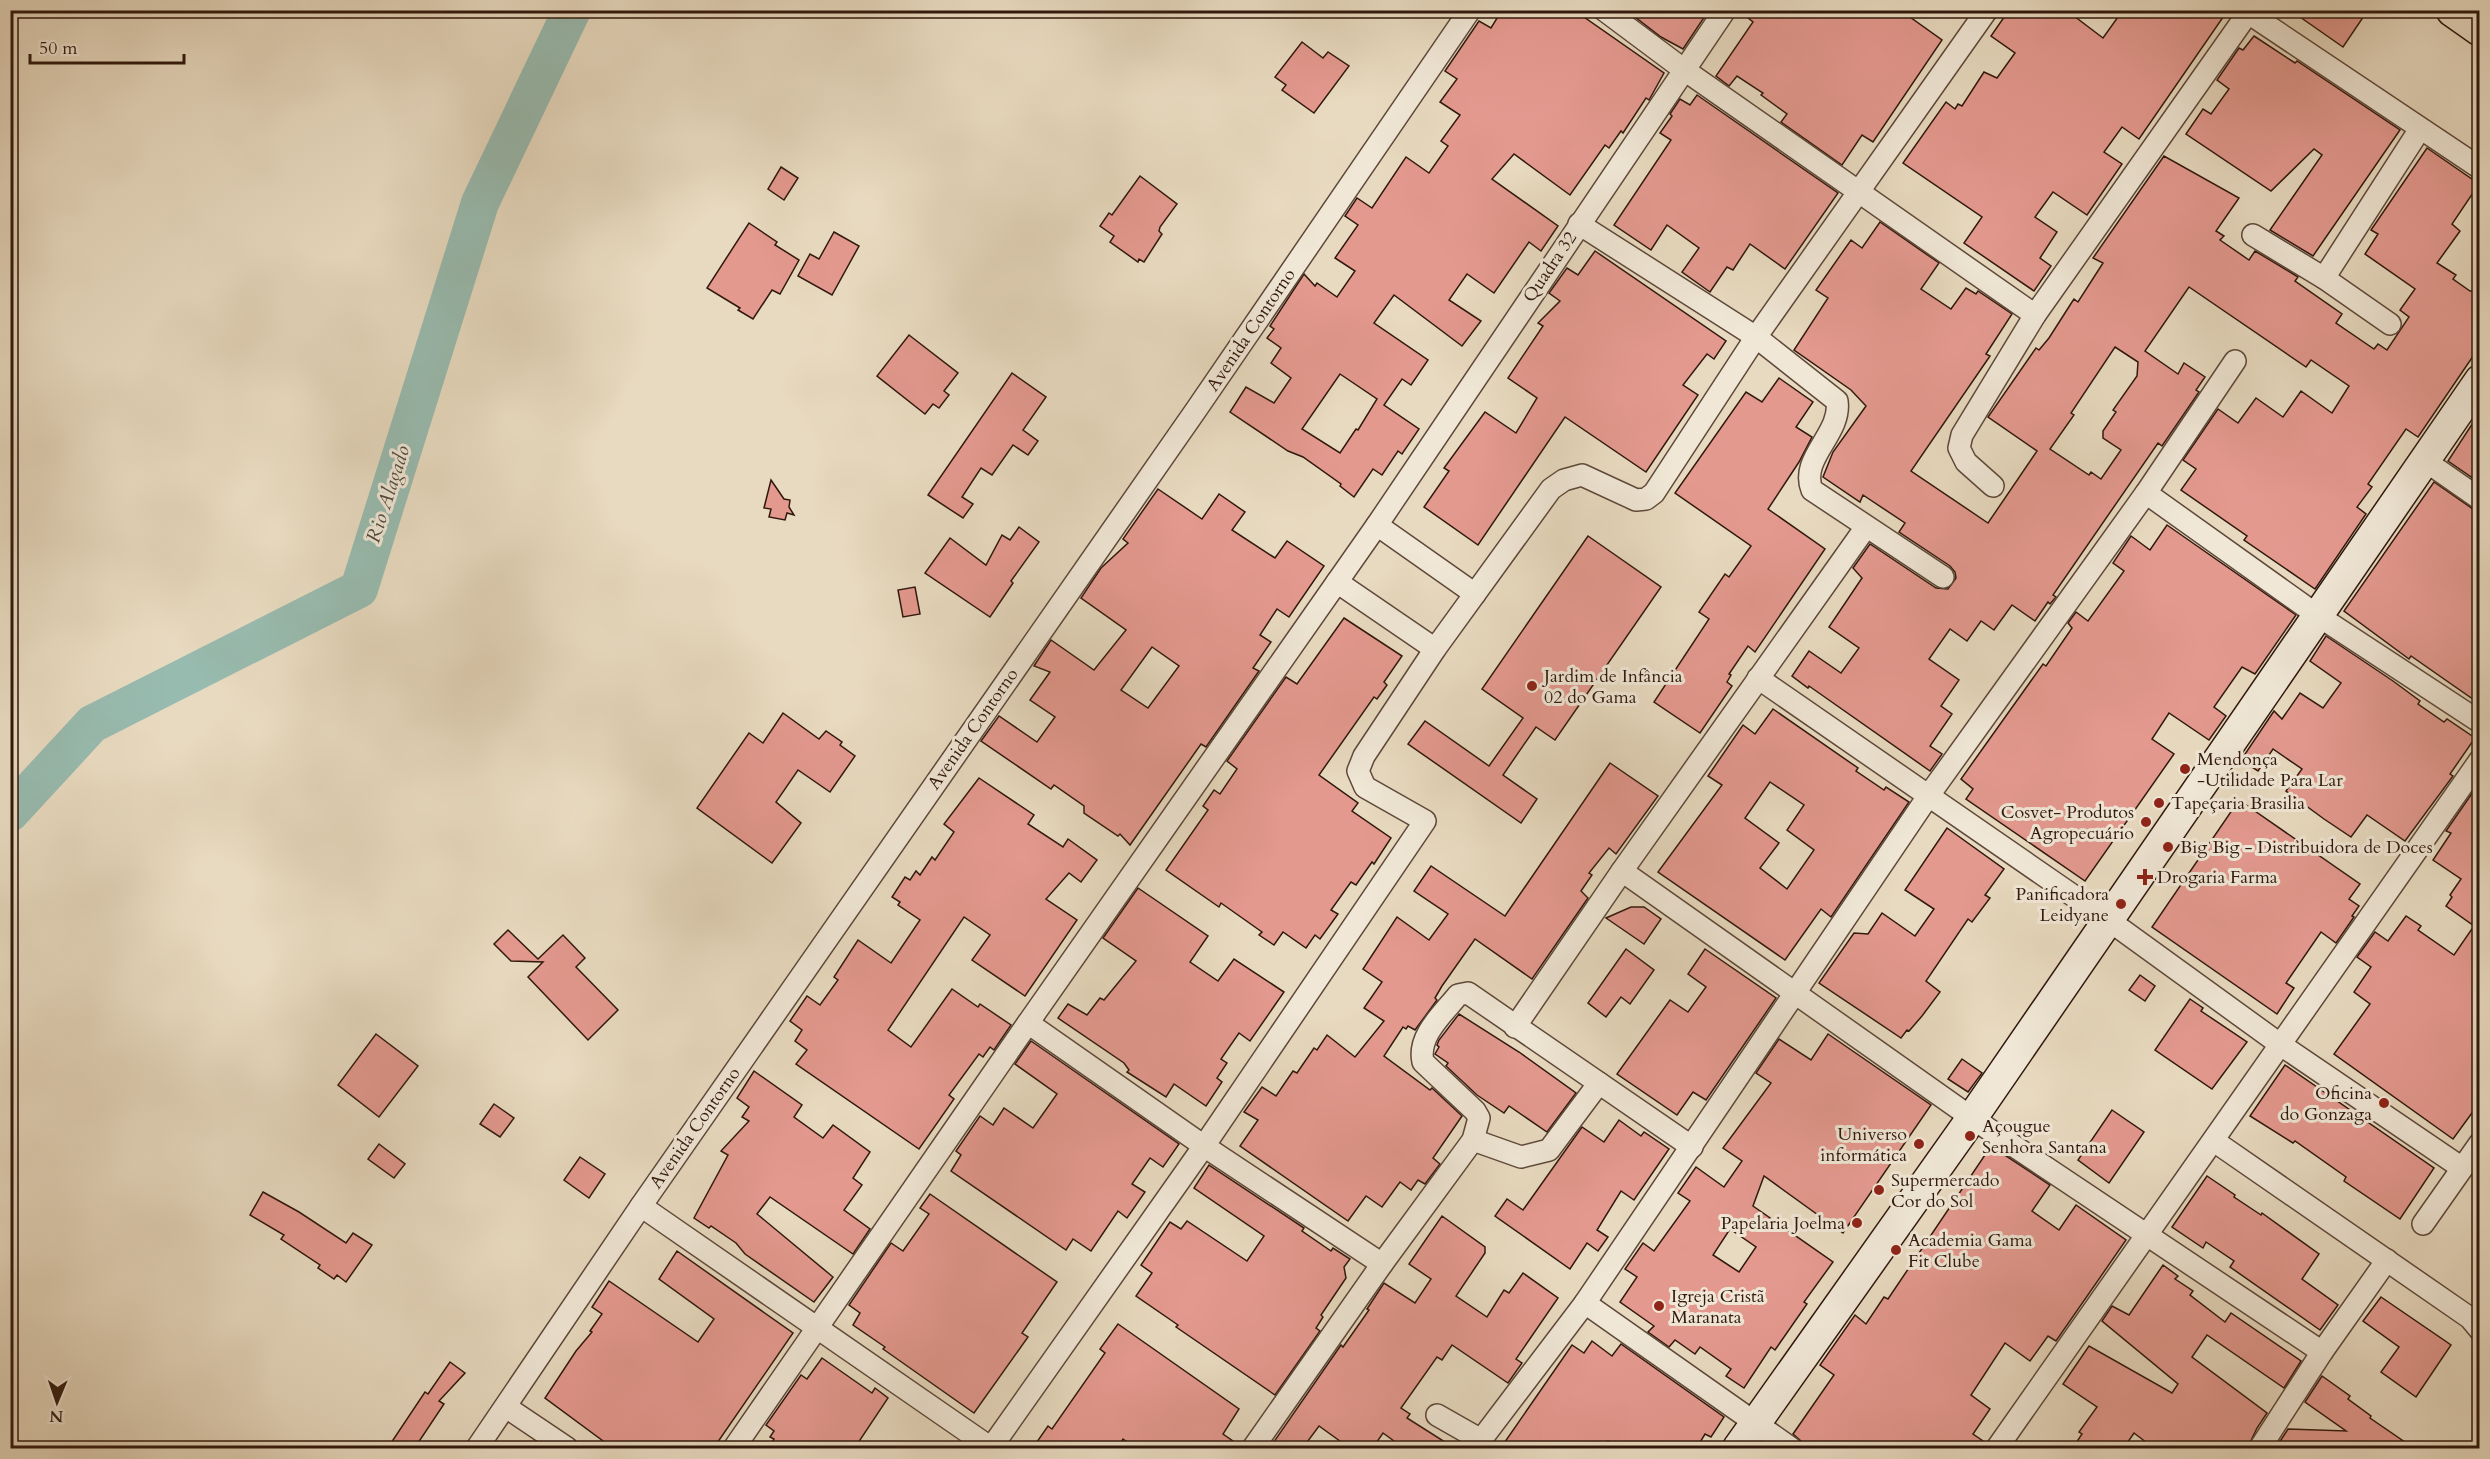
<svg xmlns="http://www.w3.org/2000/svg" width="2490" height="1459" font-family="Cardo,serif">
  <rect width="100%" height="100%" fill="#e8dac0"/>
  <filter id="stains"><feTurbulence type="fractalNoise" baseFrequency=".00333" numOctaves="4"/><feColorMatrix values="0 0 0 0 .2 0 0 0 0 .09 0 0 0 0 .02 0 0 0 .5 -.17"/></filter>
  <radialGradient id="worn" r=".72"><stop offset=".6" stop-color="#630" stop-opacity="0"/><stop offset="1" stop-color="#630" stop-opacity=".3"/></radialGradient>
  <g fill="none" stroke-linecap="round" stroke-linejoin="round">
    <path stroke="#98bbaf" stroke-width="38" d="M10 813 92 724 359 589 480 203 572 10"/>
  </g>
  <g fill="#e4998f" stroke="#30180d" stroke-width="1.5" fill-rule="evenodd">
    <path d="M1502 10H1588L1584 17 1664 73 1649 100 1646 98 1623 133 1621 131 1609 148 1605 145 1570 195 1514 154 1492 179 1558 226 1541 251 1529 242 1494 293 1467 274 1449 300 1481 321 1462 346 1394 295 1374 323 1428 360 1411 385 1402 379 1384 405 1419 429 1402 454 1398 451 1382 475 1373 469 1354 497 1340 486 1341 484 1303 457 1288 451 1230 412 1246 387 1274 403 1291 378 1271 363 1281 348 1267 338 1274 329 1270 326 1304 274 1315 286 1317 283 1337 297 1355 271 1335 258 1358 225 1345 216 1357 198 1372 208 1406 157 1429 173 1448 146 1441 141 1460 115 1440 102 1457 79 1445 71 1479 21 1491 28ZM1340 374 1377 399 1358 430 1356 429 1340 453 1302 429Z"/>
    <path d="M1626 10H1709L1683 49 1661 37Z"/>
    <path d="M1738 10H1900L1942 40 1873 142 1862 135 1842 165 1781 122 1787 114 1761 95 1763 93 1737 76 1729 86 1716 76 1753 22Z"/>
    <path d="M2009 10H2066L2103 38 2123 10H2228L2139 139 2122 127 2104 152 2122 164 2087 215 2053 192 2035 217 2057 232 2040 258 2051 266 2034 291 1964 243 1982 217 1903 163 1946 102 1955 109 1958 104 1962 106 1984 72 1997 78 2015 53 1991 36Z"/>
    <path d="M2290 10H2368L2343 47Z"/>
    <path d="M2254 36 2295 63 2297 61 2400 130 2313 256 2270 230 2322 155 2314 149 2271 191 2186 134 2203 109 2211 114 2229 89 2217 80 2239 48 2243 50Z"/>
    <path d="M1302 42 1323 58 1328 52 1349 66 1314 113 1282 90 1286 85 1275 77Z"/>
    <path d="M1697 95 1838 193 1785 269 1750 244 1733 270 1727 267 1710 292 1682 272 1699 248 1667 225 1651 250 1614 225 1671 140 1660 133 1672 116 1670 114 1680 99 1690 105Z"/>
    <path d="M2427 148 2479 184 2452 224 2460 231 2437 263 2456 275 2453 279 2470 291H2480V346L2418 437 2406 429 2368 484 2372 487 2357 507 2366 514 2315 589 2244 540 2247 536 2181 490 2196 469 2183 460 2218 409 2238 423 2256 398 2283 417 2301 391 2332 413 2349 386 2311 360 2306 367 2189 287 2145 351 2178 374 2184 363 2205 377 2196 390 2199 392 2162 446 2158 443 2053 595 2056 597 2050 604 2048 602 2035 621 2012 605 1994 630 1981 621 1967 641 1950 629 1929 659 1959 680 1941 706 1952 714 1930 746 1942 754 1930 771 1809 686 1808 688 1792 676 1809 651 1841 673 1859 648 1829 627 1862 578 1853 568 1870 544 1936 588 1948 589 1956 578 1955 572 1950 566 1899 532 1905 523 1863 495 1860 502 1823 477 1833 452 1866 406 1851 390 1794 350 1828 298 1816 290 1851 240 1862 248 1880 222 1939 263 1921 289 1951 309 1966 288 1976 294 1978 291 2012 314 1986 354 1990 356 1911 471 1988 523 2037 451 1988 417 2036 348 2039 350 2049 338 2072 302 2074 299 2078 302 2103 263 2093 258 2164 156 2239 198 2216 231 2224 236 2220 240 2249 260 2255 251 2298 277 2295 281 2342 314 2336 323 2374 349 2378 344 2387 350 2409 317 2400 310 2415 289 2365 254 2378 234 2371 230ZM2115 347 2138 362 2137 376 2113 410 2116 412 2103 431V438L2121 450 2101 479 2091 472 2089 475 2050 449 2074 415 2071 413Z"/>
    <path d="M781 167 798 178 784 200 768 189Z"/>
    <path d="M1140 176 1177 204 1160 227 1159 231 1162 234 1144 262 1139 259 1138 262 1110 242 1114 236 1100 226 1109 213 1112 215Z"/>
    <path d="M749 223 777 242 775 245 799 260 780 294 772 290 753 319 738 310 740 308 707 288Z"/>
    <path d="M834 232 859 246 832 295 798 276 810 254 819 259Z"/>
    <path d="M1595 251 1726 341 1714 359 1707 354 1683 385 1698 395 1646 472 1565 417 1478 545 1424 507 1449 471 1444 468 1485 412 1516 433 1537 398 1508 378 1543 326 1538 323 1560 301 1549 293 1567 268 1578 275Z"/>
    <path d="M909 335 958 373 944 391 949 395 939 408 933 404 925 414 877 376Z"/>
    <path d="M1012 373 1046 397 1023 430 1038 441 1028 455 1013 445 992 475 981 468 962 497 973 504 963 518 928 495Z"/>
    <path d="M1779 378 1813 402 1796 427 1812 437 1799 462 1768 509 1825 549 1755 652 1748 646 1729 674 1731 675 1727 682 1732 686 1700 733 1654 702 1709 619 1699 612 1725 574 1729 577 1751 546 1675 493 1746 392 1762 402Z"/>
    <path d="M2480 412V483L2448 461Z"/>
    <path d="M771 480 784 499 790 500 789 507 794 515 787 513 785 520 769 517 771 509 764 508Z"/>
    <path d="M2434 482 2473 509 2480 512V704L2411 656 2409 659 2344 611Z"/>
    <path d="M1158 489 1202 519 1219 494 1245 512 1232 530 1275 558 1287 541 1324 566 1289 617 1277 609 1260 635 1271 642 1253 668 1259 671 1206 747 1201 744 1130 845 1120 834 1118 836 1084 813V806L1054 785 1051 789 981 741 999 716 1037 742 1055 717 1030 700 1050 672 1034 666 1051 640 1094 670 1126 630 1081 598 1101 568 1128 543 1123 539ZM1152 647 1179 666 1148 708 1121 690Z"/>
    <path d="M2167 525 2296 615 2255 674 2242 667 2214 707 2226 716 2209 740 2169 713 2152 739 2174 754 2085 881 1966 799 1973 789 1961 779 2043 664 2046 666 2072 628 2068 623 2076 612 2088 621 2124 571 2113 563 2131 536 2150 550Z"/>
    <path d="M1019 527 1039 542 1011 581 1013 583 990 617 925 573 950 538 986 565 1002 535 1010 540Z"/>
    <path d="M1588 536 1661 587 1555 740 1536 727 1503 775 1537 799 1521 823 1408 744 1425 721 1489 766 1523 718 1482 689Z"/>
    <path d="M915 587 920 614 903 617 898 590Z"/>
    <path d="M1344 618 1402 656 1384 682 1387 685 1377 699 1374 697 1319 775 1358 803 1352 811 1391 838 1374 864 1372 862 1356 885 1351 882 1331 910 1338 914 1320 939 1315 935 1306 948 1283 932 1274 945 1259 935 1262 932 1221 903 1219 907 1166 870 1208 810 1203 806 1214 790 1220 794 1237 769 1227 761 1286 677 1297 684Z"/>
    <path d="M2326 636 2393 681 2420 701 2418 704 2444 722 2447 719 2475 738 2450 774 2453 776 2405 841 2367 815 2351 837 2324 819 2286 791 2302 769 2273 749 2258 771 2241 760 2274 711 2282 719 2300 693 2323 708 2341 683 2310 661Z"/>
    <path d="M1773 709 1858 768 1856 771 1884 790 1886 787 1909 802 1831 917 1821 909 1785 960 1658 872 1722 785 1708 776 1743 725 1755 734ZM1770 782 1804 805 1787 830 1814 850 1787 889 1760 868 1779 843 1745 818Z"/>
    <path d="M783 713 819 739 826 731 842 742 840 745 855 756 830 792 798 770 776 802 801 823 772 863 697 808 749 733 763 743Z"/>
    <path d="M1610 763 1658 796 1616 854 1609 848 1589 873 1592 875 1581 891 1588 898 1532 979 1475 939 1442 986 1435 998 1437 1000 1415 1030 1408 1026 1406 1029 1403 1027 1384 1056 1430 1090 1432 1088 1462 1116 1433 1158 1440 1164 1425 1184 1418 1180 1411 1190 1400 1182 1382 1207 1366 1196 1348 1221 1240 1146 1258 1120 1244 1112 1262 1087 1276 1096 1293 1071 1297 1073 1314 1048 1317 1050 1327 1035 1355 1057 1384 1021 1364 1008 1382 982 1363 969 1397 917 1429 940 1448 914 1414 891 1431 866 1505 916Z"/>
    <path d="M979 778 1034 815 1028 824 1063 847 1068 839 1097 860 1081 882 1069 873 1046 899 1077 920 1025 996 972 960 990 935 964 917 888 1030 911 1047 952 989 978 1007 980 1004 1011 1025 994 1050 990 1047 983 1057 979 1054 949 1095 954 1099 919 1149 796 1064 807 1050 795 1041 802 1030 790 1021 807 996 820 1005 838 980 834 977 858 940 891 963 920 920 898 905 900 902 892 897 905 877 910 880 916 871 920 875 932 857 935 860 954 832 944 824Z"/>
    <path d="M2473 792 2480 796V1102L2453 1139 2334 1054 2370 1004 2354 992 2371 967 2357 957 2375 932 2388 941 2406 916 2421 926 2418 930 2454 955 2474 926 2446 906 2452 897 2450 895 2461 879 2433 860 2451 833 2446 831Z"/>
    <path d="M2239 800 2360 884 2349 899 2359 906 2352 916 2354 917 2336 943 2321 932 2286 983 2294 988 2277 1014 2152 927Z"/>
    <path d="M1947 828 2004 869 1985 895 1990 898 1972 922 1968 919 1926 981 1940 992 1922 1016 1909 1031 1907 1030 1901 1038 1819 983 1854 933 1868 934 1882 913 1915 936 1934 909 1905 890Z"/>
    <path d="M1138 888 1208 936 1190 962 1218 981 1234 959 1284 992 1250 1041 1239 1033 1221 1059 1227 1063 1217 1078 1222 1082 1206 1106 1174 1084 1166 1097 1127 1072 1129 1070 1124 1063 1058 1018 1068 1004 1087 1015 1100 998 1104 1000 1136 961 1103 938Z"/>
    <path d="M1631 907H1644L1661 919 1644 944 1606 918Z"/>
    <path d="M508 930 538 959 563 935 585 958 576 967 618 1010 588 1040 528 977 543 962 511 961 494 944Z"/>
    <path d="M1626 949 1654 970 1630 1004 1621 997 1606 1017 1588 1003Z"/>
    <path d="M1705 949 1776 998 1706 1100 1693 1092 1677 1115 1617 1074 1670 1000 1688 1012 1706 987 1688 974Z"/>
    <path d="M2140 975 2155 986 2145 1001 2129 990Z"/>
    <path d="M2190 999 2203 1008 2201 1011 2247 1042 2212 1089 2155 1050Z"/>
    <path d="M1459 1014 1519 1052 1576 1093 1547 1132 1509 1106 1504 1113 1477 1095 1446 1066 1448 1063 1435 1054 1439 1047 1437 1045 1439 1040Z"/>
    <path d="M376 1034 418 1066 379 1117 338 1085Z"/>
    <path d="M1828 1034 1931 1105 1843 1233 1764 1176 1753 1206 1833 1262 1804 1302 1807 1304 1775 1350 1771 1347 1744 1388 1726 1376 1731 1369 1700 1347 1695 1354 1675 1340 1669 1347 1648 1332 1654 1326 1620 1302 1637 1277 1625 1269 1643 1243 1654 1251 1690 1201 1678 1193 1696 1167 1724 1187 1742 1161 1723 1148 1771 1083 1756 1073 1779 1039 1811 1060ZM1730 1229 1756 1247 1739 1272 1713 1255Z"/>
    <path d="M1031 1041 1179 1144 1163 1167 1150 1158 1132 1184 1145 1192 1127 1218 1118 1211 1091 1251 1073 1239 1066 1250 951 1171 961 1155 956 1151 980 1116 993 1125 1004 1108 1033 1128 1057 1094 1015 1064Z"/>
    <path d="M1962 1059 1982 1073 1968 1092 1948 1079Z"/>
    <path d="M2285 1065 2434 1168 2400 1219 2344 1181 2346 1177 2295 1141 2293 1143 2250 1116Z"/>
    <path d="M754 1071 802 1105 794 1117 823 1138 833 1125 870 1152 853 1178 862 1185 844 1210 870 1229 853 1254 770 1197 757 1214 833 1277 814 1302 745 1254 736 1243 711 1226 709 1228 694 1218 728 1155 721 1151 749 1121 742 1117 749 1107 737 1098Z"/>
    <path d="M494 1104 514 1118 500 1137 480 1124Z"/>
    <path d="M2112 1110 2144 1132 2109 1183 2078 1160Z"/>
    <path d="M1619 1120 1641 1136 1644 1132 1669 1149 1634 1200 1621 1191 1597 1230 1608 1237 1598 1251 1587 1243 1570 1269 1495 1216 1507 1199 1523 1210 1582 1127 1604 1142Z"/>
    <path d="M379 1144 405 1164 394 1178 368 1159Z"/>
    <path d="M1991 1146 2050 1185 2032 1211 2059 1230 2076 1205 2126 1240 2056 1341 2048 1336 2030 1361 2005 1343 1971 1395 1990 1409 1973 1434 1986 1443 1984 1449H1804L1802 1442 1793 1434 1834 1375 1820 1365 1855 1315 1866 1324 1884 1297 1888 1299Z"/>
    <path d="M580 1157 605 1174 589 1198 564 1180Z"/>
    <path d="M1209 1165 1304 1228 1302 1231 1331 1251 1333 1248 1350 1259 1344 1267 1346 1278 1321 1315 1323 1317 1316 1328 1320 1331 1275 1395 1176 1327 1178 1325 1136 1296 1152 1273 1141 1265 1170 1222 1181 1229 1187 1221 1247 1261 1264 1236 1194 1188Z"/>
    <path d="M2207 1176 2235 1195 2234 1197 2261 1215 2262 1213 2319 1254 2302 1279 2338 1305 2320 1330 2230 1267 2234 1261 2206 1242 2203 1248 2172 1227Z"/>
    <path d="M263 1192 299 1212 346 1243 353 1233 372 1245 346 1282 337 1275 334 1279 318 1268 320 1265 281 1239 284 1235 250 1215Z"/>
    <path d="M930 1194 1057 1282 1022 1333 1028 1337 974 1413 883 1349 885 1347 853 1325 860 1313 849 1305 891 1243 903 1251 929 1214 920 1208Z"/>
    <path d="M1442 1216 1485 1247V1253L1456 1296 1487 1317 1504 1290 1509 1293 1523 1273 1558 1298 1516 1359 1522 1363 1508 1383 1452 1345 1442 1360 1437 1357 1401 1408 1410 1414 1407 1418 1456 1449H1405L1383 1433 1372 1449H1351L1319 1426 1302 1449H1269L1341 1345 1343 1347 1369 1310 1367 1309 1384 1283 1415 1303 1431 1279 1409 1264Z"/>
    <path d="M677 1251 793 1333 713 1449H614L545 1398 576 1351 592 1332 590 1331 602 1314 592 1307 609 1281 698 1342 714 1319 659 1279Z"/>
    <path d="M2163 1265 2178 1276 2175 1279 2193 1291 2190 1295 2225 1322 2231 1313 2301 1361 2284 1388 2207 1335 2192 1357 2267 1413 2257 1428 2247 1449H2155L2134 1433 2123 1449H2072L2082 1434 2079 1432 2097 1407 2063 1384 2089 1346 2172 1393 2178 1384 2102 1321 2112 1306 2129 1315Z"/>
    <path d="M2381 1297 2451 1345 2416 1397 2381 1372 2399 1347 2363 1321Z"/>
    <path d="M1118 1324 1239 1409 1223 1434 1240 1446V1449H1137L1123 1439 1117 1449H1032L1048 1426 1052 1429 1105 1353 1100 1349Z"/>
    <path d="M1592 1341 1612 1356 1621 1344 1724 1417 1711 1437 1705 1434 1696 1449H1619L1608 1441 1603 1449H1500L1572 1345 1584 1353Z"/>
    <path d="M822 1358 872 1393 875 1388 888 1398 854 1449H768L774 1439 770 1437 774 1431 766 1425 801 1375 807 1379Z"/>
    <path d="M450 1362 465 1373 439 1401 444 1404 414 1449H387L425 1392 428 1394Z"/>
    <path d="M2322 1376 2350 1396 2348 1399 2371 1416 2370 1418 2415 1449H2275L2288 1429 2346 1431 2305 1402Z"/>
  </g>
  <g fill="none" stroke-linecap="round" stroke-linejoin="round">
    <g stroke="#5e483a" stroke-width="24">
      <g id="street">
        <path d="M1604 10 1683 69 2035 315"/>
        <path d="M2244 10 2480 168"/>
        <path d="M1579 224 1756 337 1837 401C1842 434 1799 458 1812 490L1943 577"/>
        <path d="M2253 235 2324 278 2390 324"/>
        <path d="M2324 278 2420 129"/>
        <path d="M2235 361 2146 493 2317 615 2480 722"/>
        <path d="M2424 460 2480 499"/>
        <path d="M1993 486 1966 462 1959 448 1962 435 2035 315 2248 13"/>
        <path d="M1377 525 1475 594"/>
        <path d="M1337 582 1435 649"/>
        <path d="M1758 678 2107 919 2281 1045 2462 1168"/>
        <path d="M1622 871 1972 1118 2322 1352"/>
        <path d="M1028 1023 1204 1146 1382 1264"/>
        <path d="M1515 1027 1622 871 1866 527"/>
        <path d="M1473 1140 1521 1157 1549 1150 1599 1083"/>
        <path d="M2214 1141 2470 1318 2480 1330"/>
        <path d="M641 1206 991 1448"/>
        <path d="M2423 1224 2480 1143"/>
        <path d="M1585 1303 1791 1448"/>
        <path d="M506 1407 567 1448"/>
        <path d="M1437 1415 1481 1440 1585 1303 1929 795 2146 493"/>
        <path d="M477 1448 641 1206 1196 410 1470 10"/>
        <path d="M734 1448 1028 1023 1377 525 1725 10"/>
        <path d="M991 1448 1204 1146 1425 821 1365 787 1358 771 1364 756 1435 649 1551 489 1564 480 1582 475 1636 500 1646 499 1654 493 1756 337 1987 10"/>
        <path d="M1253 1448 1382 1264 1473 1140 1479 1118 1475 1111 1423 1062C1417 1036 1443 1014 1458 995L1468 993 1692 1147"/>
        <path d="M1997 1448 2480 760"/>
        <path d="M2260 1448 2322 1352 2387 1260"/>
      </g>
    </g>
    <g stroke="#30180d" stroke-width="33">
      <path id="secondary" d="M1738 1448 1972 1118 2480 380"/>
    </g>
    <g stroke="#30180d" stroke-width="36">
      <path id="primary" d="M2453 10 2480 29"/>
    </g>
    <use href="#street" stroke="#f0e7d6" stroke-width="21"/>
    <use href="#secondary" stroke="#f0e7d6" stroke-width="30"/>
    <use href="#primary" stroke="#e8dac0" stroke-width="33"/>
  </g>
  <g fill="#8f2418" stroke="#f0e7d6" stroke-width="2">
    <circle cx="1532" cy="686" r="6"/>
    <circle cx="2185" cy="769" r="6"/>
    <circle cx="2159" cy="803" r="6"/>
    <circle cx="2146" cy="822" r="6"/>
    <circle cx="2168" cy="847" r="6"/>
    <path d="M2142 868h6v6h6v6h-6v6h-6v-6h-6v-6h6z"/>
    <circle cx="2121" cy="904" r="6"/>
    <circle cx="2384" cy="1103" r="6"/>
    <circle cx="1970" cy="1136" r="6"/>
    <circle cx="1919" cy="1144" r="6"/>
    <circle cx="1879" cy="1190" r="6"/>
    <circle cx="1857" cy="1223" r="6"/>
    <circle cx="1896" cy="1250" r="6"/>
    <circle cx="1659" cy="1306" r="6"/>
  </g>
  <g text-anchor="middle" dominant-baseline="central" stroke-width="6" stroke-linejoin="round" paint-order="stroke">
    <g font-size="18" fill="#30180d" stroke="#f0e7d6">
      <text transform="translate(1550 267) rotate(-56)">Quadra 32</text>
      <text transform="translate(1251 330) rotate(-56)">Avenida Contorno</text>
      <text transform="translate(973 729) rotate(-55)">Avenida Contorno</text>
      <text transform="translate(695 1128) rotate(-55)">Avenida Contorno</text>
    </g>
    <g font-size="18" fill="#30180d" stroke="#f0e7d6" text-anchor="start">
      <text x="1544" y="676">Jardim de Infância<tspan x="1544" dy="21">02 do Gama</tspan></text>
      <text x="2197" y="759">Mendonça<tspan x="2197" dy="21">-Utilidade Para Lar</tspan></text>
      <text x="2171" y="803">Tapeçaria Brasilia</text>
      <text x="2134" y="812" text-anchor="end">Cosvet- Produtos<tspan x="2134" dy="21">Agropecuário</tspan></text>
      <text x="2180" y="847">Big Big - Distribuidora de Doces</text>
      <text x="2157" y="877">Drogaria Farma</text>
      <text x="2109" y="894" text-anchor="end">Panificadora<tspan x="2109" dy="21">Leidyane</tspan></text>
      <text x="2372" y="1093" text-anchor="end">Oficina<tspan x="2372" dy="21">do Gonzaga</tspan></text>
      <text x="1982" y="1126">Açougue<tspan x="1982" dy="21">Senhora Santana</tspan></text>
      <text x="1907" y="1134" text-anchor="end">Universo<tspan x="1907" dy="21">informática</tspan></text>
      <text x="1891" y="1180">Supermercado<tspan x="1891" dy="21">Cor do Sol</tspan></text>
      <text x="1845" y="1223" text-anchor="end">Papelaria Joelma</text>
      <text x="1908" y="1240">Academia Gama<tspan x="1908" dy="21">Fit Clube</tspan></text>
      <text x="1671" y="1296">Igreja Cristã<tspan x="1671" dy="21">Maranata</tspan></text>
    </g>
    <g font-size="20" font-style="italic" fill="#4f493e" stroke="#f0e7d6">
      <text transform="translate(388 494) rotate(-72)">Rio Alagado</text>
    </g>
  </g>
  <rect width="2490" height="1459" fill="none" stroke="#e8dac0" stroke-width="36"/>
  <rect x="12" y="12" width="2466" height="1435" fill="none" stroke="#30180d" stroke-width="3"/>
  <rect x="18" y="18" width="2454" height="1423" fill="none" stroke="#30180d" stroke-width="1.5"/>
  <g transform="translate(57 1402) rotate(182)" stroke="#f0e7d6" stroke-width="4.5" paint-order="stroke">
  <path d="M0-4.5L10 22L0 15L-10 22Z" fill="#30180d"/>
  <text y="-9" font-size="16" font-weight="bold" text-anchor="middle" fill="#30180d">N</text>
  </g>
  <path d="M30 54v9h154v-9" fill="none" stroke="#30180d" stroke-width="3"/>
  <text x="39" y="54" font-size="18" fill="#30180d" stroke="#f0e7d6" stroke-width="4.5" paint-order="stroke">50 m</text>
  <rect width="100%" height="100%" filter="url(#stains)"/>
  <rect width="100%" height="100%" fill="url(#worn)"/>
</svg>
